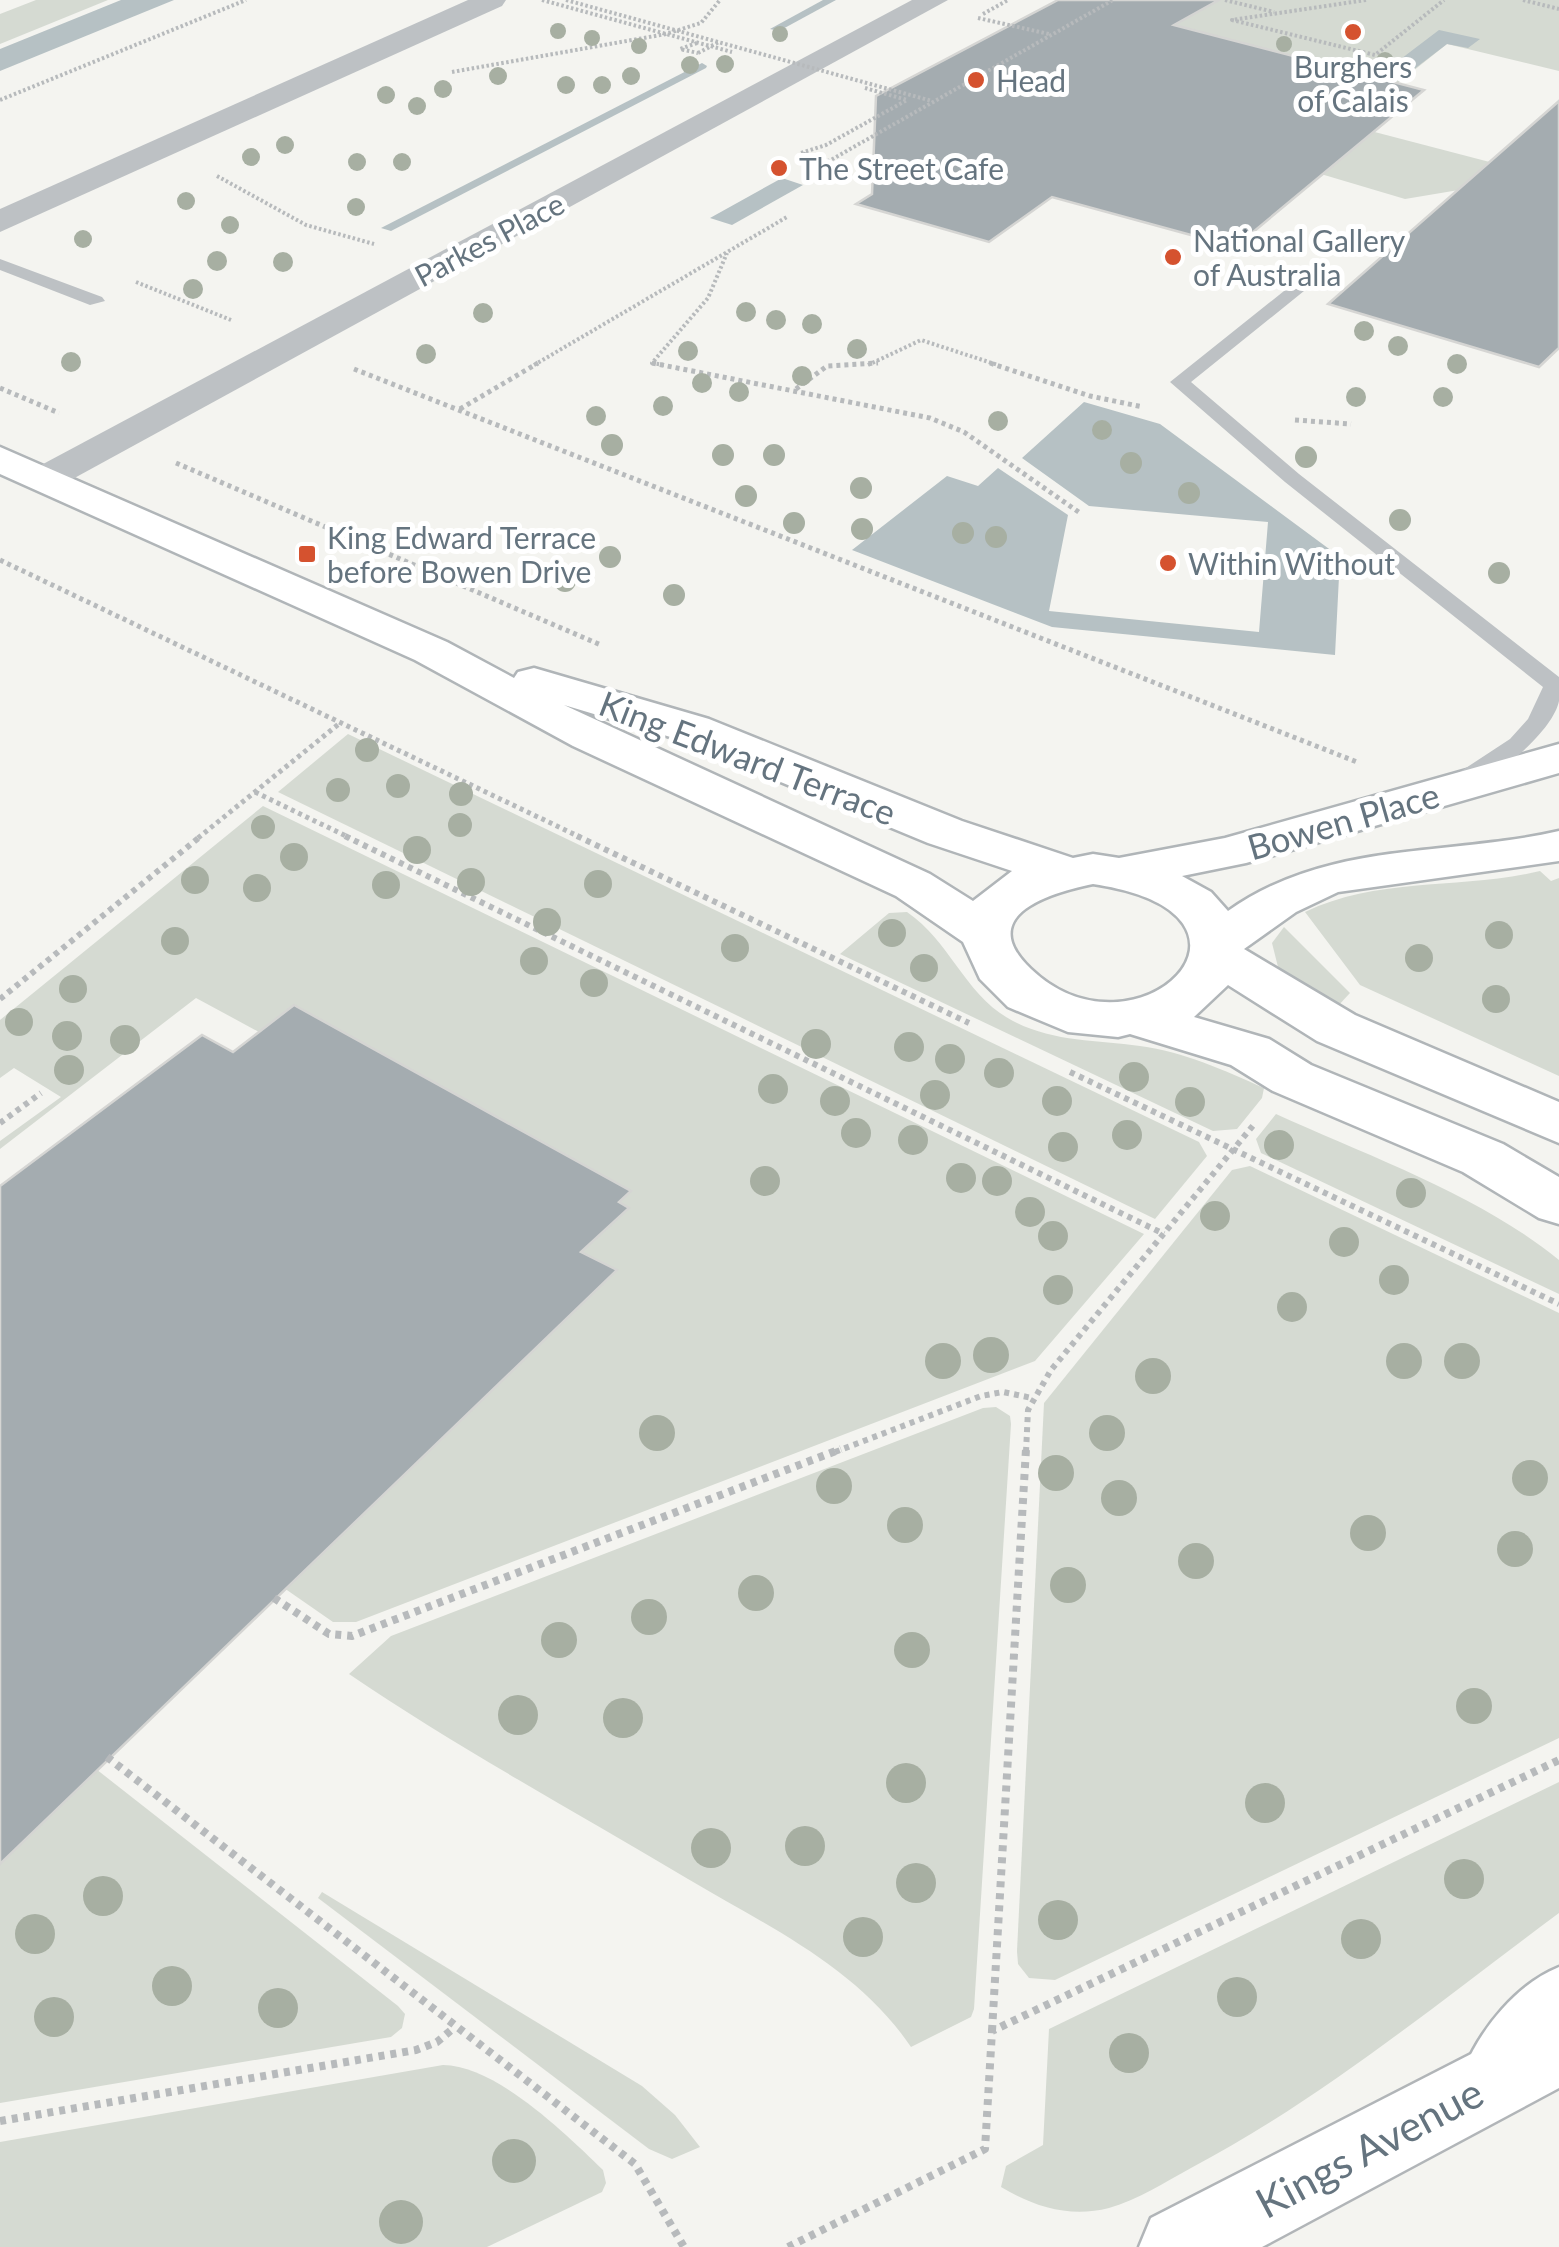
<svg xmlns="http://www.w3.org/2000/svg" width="1559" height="2247" font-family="Lato,sans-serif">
  <rect width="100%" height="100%" fill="#f4f4f0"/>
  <g fill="#d5dad2">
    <path d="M36 0H108L0 44V14Z"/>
    <path d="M1187 0H1559V71L1447 44 1398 83 1174 25 1198 12Z"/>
    <path d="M1367 130 1543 176 1405 199 1294 166Z"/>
    <path d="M348 734 1199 1142 1207 1156 1155 1219 278 792Z"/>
    <path d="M263 806 1144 1234 1035 1361 356 1622H333L284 1588 617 1271 581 1252 629 1208 619 1202 631 1191 294 1006 259 1032 196 998 0 1149V1141L61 1097 14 1068 0 1078V1020Z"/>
    <path d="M1540 871 1551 881 1559 878V1076L1360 985 1305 912C1381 876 1461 890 1540 871Z"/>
    <path d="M907 912C951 942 965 996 1013 1021 1053 1042 1096 1040 1140 1046 1184 1052 1224 1070 1264 1088L1262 1098 1237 1129 1213 1131 840 954 889 913Z"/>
    <path d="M1284 927 1350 993 1336 1008 1279 971 1272 943Z"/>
    <path d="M1276 1114C1370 1157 1478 1194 1559 1260V1294L1261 1153 1256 1139Z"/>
    <path d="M1250 1166 1559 1313V1738L1055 1980 1029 1978 1018 1964 1017 1951 1044 1403 1232 1170Z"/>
    <path d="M996 1407 1010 1416 1011 1424 974 2009 971 2017 911 2047C857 1967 769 1927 688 1879 574 1811 458 1748 349 1674L391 1636 983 1408Z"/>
    <path d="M96 1769 398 2006 405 2014 402 2028 391 2037 0 2103V1864Z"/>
    <path d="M1559 1782V1913C1440 2001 1322 2099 1191 2168 1165 2182 1138 2200 1109 2208 1070 2218 1034 2207 1001 2187L1006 2166 1043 2145 1049 2029Z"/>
    <path d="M322 1892 642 2086 675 2115 700 2147 672 2159 649 2149 318 1898Z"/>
    <path d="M443 2065C495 2065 565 2133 603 2170L606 2183 602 2192 487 2247H0V2142Z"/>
  </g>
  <g fill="#b6c1c4">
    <path d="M121 0H174L0 71V49Z"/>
    <path d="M1439 30 1480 39 1468 48 1447 44 1405 76 1385 71Z"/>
    <path d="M782 178 803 185 732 225 710 218Z"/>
    <path d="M1084 402 1160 424 1340 557 1335 655 1052 627 852 550 947 476 978 486 998 468 1068 515 1049 611 1259 632 1268 522 1089 506 1022 458Z"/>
  </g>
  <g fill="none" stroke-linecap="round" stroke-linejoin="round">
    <g fill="#b6c1c4" fill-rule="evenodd">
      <path d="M823 0H836L779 31 770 29Z"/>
      <path d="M702 63 707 66 706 68 391 231 381 228Z"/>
    </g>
  </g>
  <g fill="#a4acb0" stroke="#d5d5d3" stroke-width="2.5">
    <path d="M1058 0H1219L1174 25 1424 90 1235 247 1052 197 989 242 856 204 872 194 876 96Z"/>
    <path d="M1559 101V348L1539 367 1328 304Z"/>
    <path d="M294 1005 631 1191 619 1202 629 1208 581 1252 617 1270 0 1864V1186L202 1035 233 1052Z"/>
  </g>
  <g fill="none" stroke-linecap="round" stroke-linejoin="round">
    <g stroke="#b0b5b8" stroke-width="5">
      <g id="secondary">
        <path d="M0 447 447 642 514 678 518 672 534 668 709 719 962 821 1073 858 1093 854 1119 858 1225 838 1559 744V773L1246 863 1182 876 1211 892 1228 911C1328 840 1445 857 1559 831V861L1338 892 1296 912 1244 949 1355 1015 1559 1102V1143L1317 1041 1228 985 1194 1017 1269 1039 1311 1065 1503 1144 1559 1177V1224L1539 1218 1463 1172 1273 1091 1231 1065 1130 1034 1118 1037 1068 1032 1008 1007 980 979 963 942 896 896 573 746 415 660 0 474ZM564 705 677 739 928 843 1012 871 973 901 930 874ZM1093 884C1295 914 1136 1069 1031 969 974 915 1050 893 1093 884Z"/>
        <path d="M1559 1967V2062L1530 2096 1503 2107 1476 2096 1464 2069C1482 2027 1517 1984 1559 1967Z"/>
      </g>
    </g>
    <g stroke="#b1b5b8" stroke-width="5">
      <path id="primary" d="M1559 2009V2088L1262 2247H1139L1151 2218Z"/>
    </g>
    <g stroke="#b7babc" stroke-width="4" stroke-dasharray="2.5 2.5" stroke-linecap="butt">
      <path d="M542 0 732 52"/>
      <path d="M1225 0 1274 12"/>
      <path d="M1366 0 1232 20 1375 55 1444 0"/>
      <path d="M1523 0 1559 9"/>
      <path d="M983 14 1008 0"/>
      <path d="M978 18 1049 34"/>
      <path d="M697 43 680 49 698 53"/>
      <path d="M452 72 666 34 701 23 720 0"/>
      <path d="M865 88 907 100 826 145 801 153 829 161 1113 0"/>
      <path d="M0 100 246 0"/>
      <path d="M217 176 306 225 374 244"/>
      <path d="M136 282 231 320"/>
      <path d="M534 365 787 217"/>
      <path d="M664 365 652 363 708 298 727 253"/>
      <path d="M868 365 921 340 998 365"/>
    </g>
    <g stroke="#b7babc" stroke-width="5" stroke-dasharray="4 4" stroke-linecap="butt">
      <path d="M652 363 930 418 964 432 1080 513"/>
      <path d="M990 363 1090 396 1143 407"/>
      <path d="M354 369 1357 762"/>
      <path d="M0 388 59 413"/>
      <path d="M796 389 827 366 878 363"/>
      <path d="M460 409 538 363"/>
      <path d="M1295 420 1351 424"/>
      <path d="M176 463 601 645"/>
      <path d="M0 560 582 838"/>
      <path d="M255 792 350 838"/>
      <path d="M198 838 340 723"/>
    </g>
    <g stroke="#b7babc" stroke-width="6" stroke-dasharray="5 5" stroke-linecap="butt">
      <path d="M345 836 1164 1234"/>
      <path d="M577 836 969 1023"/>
      <path d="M0 999 201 836"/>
      <path d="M1070 1072 1559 1304"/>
      <path d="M0 1123 41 1093"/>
      <path d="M835 1452 981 1396 1003 1392 1032 1398"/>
      <path d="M1026 1452 1028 1410 1051 1370 1256 1122"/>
    </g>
    <g stroke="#b7babc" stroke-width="8" stroke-dasharray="6 6" stroke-linecap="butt">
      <path d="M274 1598 329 1634 352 1636 841 1449"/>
      <path d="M107 1757 635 2164 684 2247"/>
      <path d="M992 2031 1026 1449"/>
      <path d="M0 2121 416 2050 437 2042 455 2027"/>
      <path d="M788 2247 985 2149 992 2031 1559 1760"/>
    </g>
    <g fill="#bdc1c4" fill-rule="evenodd">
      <path d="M0 259 102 297 105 301 90 305 0 270Z"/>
      <path d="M1289 287 1304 291 1191 382 1299 474 1559 677C1559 685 1559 694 1559 701 1553 733 1482 794 1450 786L1446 781 1510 739 1528 719 1543 687 1285 482 1170 382Z"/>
    </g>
    <g fill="#bdc1c4" fill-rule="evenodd">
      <path d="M468 0H506L502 6 0 232V209Z"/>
      <path d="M912 0H948L58 487 44 491 30 487 24 479 30 471Z"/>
    </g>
    <use href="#secondary" fill="#fff" fill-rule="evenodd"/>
    <use href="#primary" fill="#fff" fill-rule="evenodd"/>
    <g stroke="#b7babc" stroke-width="4" stroke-dasharray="2.5 2.5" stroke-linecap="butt">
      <path d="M566 0 932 101"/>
      <path d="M698 53 719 42"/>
    </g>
  </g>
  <g fill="#a7afa2">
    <circle cx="558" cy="31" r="8"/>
    <circle cx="780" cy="34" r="8"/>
    <circle cx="592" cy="38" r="8"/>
    <circle cx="1284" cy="44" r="8"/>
    <circle cx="639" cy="46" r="8"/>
    <circle cx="1385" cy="61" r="9"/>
    <circle cx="725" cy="64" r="9"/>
    <circle cx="690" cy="65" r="9"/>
    <circle cx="498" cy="76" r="9"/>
    <circle cx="631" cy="76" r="9"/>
    <circle cx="566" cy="85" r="9"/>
    <circle cx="602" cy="85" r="9"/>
    <circle cx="443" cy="89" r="9"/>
    <circle cx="386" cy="95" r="9"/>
    <circle cx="417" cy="106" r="9"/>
    <circle cx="285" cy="145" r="9"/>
    <circle cx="251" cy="157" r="9"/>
    <circle cx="357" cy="162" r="9"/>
    <circle cx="402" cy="162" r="9"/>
    <circle cx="186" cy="201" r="9"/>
    <circle cx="356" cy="207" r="9"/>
    <circle cx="230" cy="225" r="9"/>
    <circle cx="83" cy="239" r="9"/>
    <circle cx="217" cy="261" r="10"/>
    <circle cx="283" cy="262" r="10"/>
    <circle cx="193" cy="289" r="10"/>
    <circle cx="746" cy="312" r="10"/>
    <circle cx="483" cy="313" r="10"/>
    <circle cx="776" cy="320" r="10"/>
    <circle cx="812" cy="324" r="10"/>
    <circle cx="1364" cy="331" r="10"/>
    <circle cx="1398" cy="346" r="10"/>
    <circle cx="857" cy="349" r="10"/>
    <circle cx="688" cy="351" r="10"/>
    <circle cx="426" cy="354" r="10"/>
    <circle cx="71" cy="362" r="10"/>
    <circle cx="1457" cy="364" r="10"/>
    <circle cx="802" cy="376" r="10"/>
    <circle cx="702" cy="383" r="10"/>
    <circle cx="739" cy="392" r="10"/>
    <circle cx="1356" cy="397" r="10"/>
    <circle cx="1443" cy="397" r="10"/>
    <circle cx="663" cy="406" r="10"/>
    <circle cx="596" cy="416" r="10"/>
    <circle cx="998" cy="421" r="10"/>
    <circle cx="1102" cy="430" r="10"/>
    <circle cx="612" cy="445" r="11"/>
    <circle cx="723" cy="455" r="11"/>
    <circle cx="774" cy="455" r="11"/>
    <circle cx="1306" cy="457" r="11"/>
    <circle cx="1131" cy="463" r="11"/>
    <circle cx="861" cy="488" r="11"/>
    <circle cx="1189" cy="493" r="11"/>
    <circle cx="746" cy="496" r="11"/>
    <circle cx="1400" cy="520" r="11"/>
    <circle cx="794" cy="523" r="11"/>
    <circle cx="862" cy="529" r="11"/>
    <circle cx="963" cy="533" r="11"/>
    <circle cx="996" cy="537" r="11"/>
    <circle cx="610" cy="557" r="11"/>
    <circle cx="1499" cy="573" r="11"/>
    <circle cx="565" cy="581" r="11"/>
    <circle cx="674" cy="595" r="11"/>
    <circle cx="367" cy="750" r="12"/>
    <circle cx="398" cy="786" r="12"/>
    <circle cx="338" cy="790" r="12"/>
    <circle cx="461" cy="794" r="12"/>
    <circle cx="460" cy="825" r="12"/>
    <circle cx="263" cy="827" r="12"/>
    <circle cx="417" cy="850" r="14"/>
    <circle cx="294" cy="857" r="14"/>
    <circle cx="195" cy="880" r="14"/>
    <circle cx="471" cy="882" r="14"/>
    <circle cx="598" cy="884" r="14"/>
    <circle cx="386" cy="885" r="14"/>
    <circle cx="257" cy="888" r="14"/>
    <circle cx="547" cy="922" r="14"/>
    <circle cx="892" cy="933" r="14"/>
    <circle cx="1499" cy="935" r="14"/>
    <circle cx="175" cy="941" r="14"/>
    <circle cx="735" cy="948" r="14"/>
    <circle cx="1419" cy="958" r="14"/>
    <circle cx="534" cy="961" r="14"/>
    <circle cx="924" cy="968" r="14"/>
    <circle cx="594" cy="983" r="14"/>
    <circle cx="73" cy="989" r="14"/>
    <circle cx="1496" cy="999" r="14"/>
    <circle cx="19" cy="1022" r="14"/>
    <circle cx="67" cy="1036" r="15"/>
    <circle cx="125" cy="1040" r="15"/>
    <circle cx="816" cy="1044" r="15"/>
    <circle cx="909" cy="1047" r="15"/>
    <circle cx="950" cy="1059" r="15"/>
    <circle cx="69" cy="1070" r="15"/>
    <circle cx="999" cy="1073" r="15"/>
    <circle cx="1134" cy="1077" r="15"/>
    <circle cx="773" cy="1089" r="15"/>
    <circle cx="935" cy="1095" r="15"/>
    <circle cx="835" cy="1101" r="15"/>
    <circle cx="1057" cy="1101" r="15"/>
    <circle cx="1190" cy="1102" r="15"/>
    <circle cx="856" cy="1133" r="15"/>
    <circle cx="1127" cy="1135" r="15"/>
    <circle cx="913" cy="1140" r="15"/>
    <circle cx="1279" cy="1145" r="15"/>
    <circle cx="1063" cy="1147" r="15"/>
    <circle cx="961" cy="1178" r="15"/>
    <circle cx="765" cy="1181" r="15"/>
    <circle cx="997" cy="1181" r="15"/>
    <circle cx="1411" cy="1193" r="15"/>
    <circle cx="1030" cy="1212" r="15"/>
    <circle cx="1215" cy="1216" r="15"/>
    <circle cx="1053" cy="1236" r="15"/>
    <circle cx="1344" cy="1242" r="15"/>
    <circle cx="1394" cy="1280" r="15"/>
    <circle cx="1058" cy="1290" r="15"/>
    <circle cx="1292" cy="1307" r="15"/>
    <circle cx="991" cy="1355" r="18"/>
    <circle cx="943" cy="1361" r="18"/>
    <circle cx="1404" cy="1361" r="18"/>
    <circle cx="1462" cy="1361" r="18"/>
    <circle cx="1153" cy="1376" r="18"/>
    <circle cx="657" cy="1433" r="18"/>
    <circle cx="1107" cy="1433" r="18"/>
    <circle cx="1056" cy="1473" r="18"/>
    <circle cx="1530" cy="1478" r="18"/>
    <circle cx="834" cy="1486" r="18"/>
    <circle cx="1119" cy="1498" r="18"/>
    <circle cx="905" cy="1525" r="18"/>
    <circle cx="1368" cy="1533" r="18"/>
    <circle cx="1515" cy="1549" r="18"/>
    <circle cx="1196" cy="1561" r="18"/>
    <circle cx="1068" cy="1585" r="18"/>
    <circle cx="756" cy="1593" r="18"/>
    <circle cx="649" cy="1617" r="18"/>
    <circle cx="559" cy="1640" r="18"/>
    <circle cx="912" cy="1650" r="18"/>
    <circle cx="1474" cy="1706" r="18"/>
    <circle cx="518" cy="1715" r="20"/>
    <circle cx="623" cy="1718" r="20"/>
    <circle cx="906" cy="1783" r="20"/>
    <circle cx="1265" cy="1803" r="20"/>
    <circle cx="805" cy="1846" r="20"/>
    <circle cx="711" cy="1848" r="20"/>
    <circle cx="1464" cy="1879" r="20"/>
    <circle cx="916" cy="1883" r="20"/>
    <circle cx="103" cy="1896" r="20"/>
    <circle cx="1058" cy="1920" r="20"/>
    <circle cx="35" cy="1934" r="20"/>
    <circle cx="863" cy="1937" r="20"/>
    <circle cx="1361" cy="1939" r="20"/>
    <circle cx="172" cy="1986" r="20"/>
    <circle cx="1237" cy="1997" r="20"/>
    <circle cx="278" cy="2008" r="20"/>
    <circle cx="54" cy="2017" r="20"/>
    <circle cx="1129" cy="2053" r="20"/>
    <circle cx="514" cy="2161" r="22"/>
    <circle cx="401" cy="2222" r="22"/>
  </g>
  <g fill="#d5522f" stroke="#fff" stroke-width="4">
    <circle cx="1353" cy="32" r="10"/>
    <circle cx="976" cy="80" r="10"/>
    <circle cx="779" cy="168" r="10"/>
    <circle cx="1173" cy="257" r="10"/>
    <rect x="297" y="544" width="20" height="20" rx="5"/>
    <circle cx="1168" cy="563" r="10"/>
  </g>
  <g text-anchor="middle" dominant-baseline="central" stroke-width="10" stroke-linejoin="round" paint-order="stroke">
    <g font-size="30" fill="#65747f" stroke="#fff" text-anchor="start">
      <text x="1353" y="66" text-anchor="middle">Burghers<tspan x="1353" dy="34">of Calais</tspan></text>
      <text x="996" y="80">Head</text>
      <text x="799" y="168">The Street Cafe</text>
      <text x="1193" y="240">National Gallery<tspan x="1193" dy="34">of Australia</tspan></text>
      <text x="327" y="537">King Edward Terrace<tspan x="327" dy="34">before Bowen Drive</tspan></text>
      <text x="1188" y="563">Within Without</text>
    </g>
    <g font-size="30" fill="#65747f" stroke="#fff">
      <text transform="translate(489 239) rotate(-28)">Parkes Place</text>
    </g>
    <g font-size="35" fill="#65747f" stroke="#fff">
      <text transform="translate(748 757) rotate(21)">King Edward Terrace</text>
      <text transform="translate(1343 820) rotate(-16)">Bowen Place</text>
    </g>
    <g font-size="42" fill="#65747f" stroke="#fff">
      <text transform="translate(1369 2147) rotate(-28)">Kings Avenue</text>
    </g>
  </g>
</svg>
